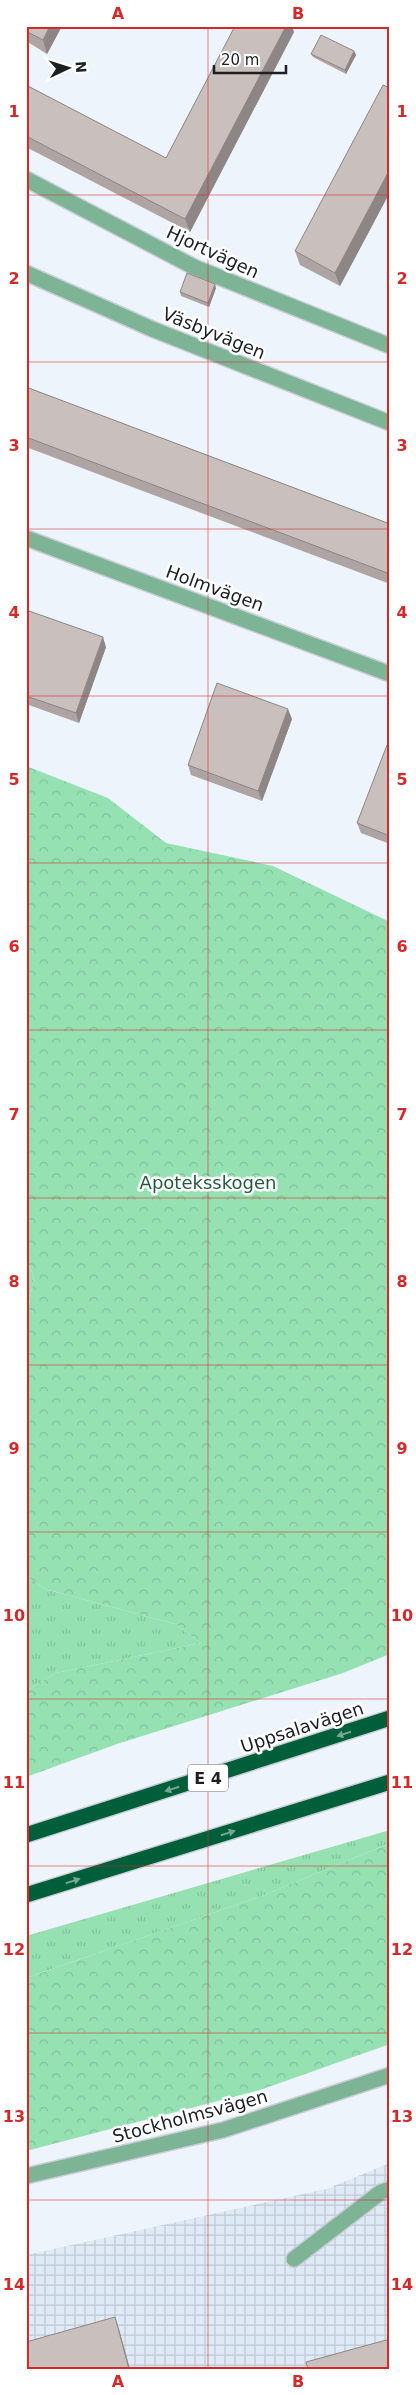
<svg xmlns="http://www.w3.org/2000/svg" width="416" height="2395" font-family="'DejaVu Sans',sans-serif">
  <defs>
    <pattern id="industrial-grid" width="8" height="8" patternUnits="userSpaceOnUse" patternTransform="scale(1.25)"><rect width="8" height="8" fill="#dfeaf7"/><path d="M0 4h8M4 0v8" fill="none" stroke="#bfc8d3"/></pattern>
    <pattern id="grass-tufts" width="24" height="20" patternUnits="userSpaceOnUse" patternTransform="scale(1.25)"><rect width="24" height="20" fill="#96e1b2"/><path d="M3 7l-1-3M5 7V3M7 7l1-3M15 17l-1-3M17 17v-4M19 17l1-3" fill="none" stroke="#81c199"/></pattern>
    <pattern id="forest-crowns" width="20" height="18" patternUnits="userSpaceOnUse" patternTransform="scale(1.25)"><rect width="20" height="18" fill="#96e1b2"/><path d="M2 6a3 3 0 1 1 6 0M12 15a3 3 0 1 1 6 0" fill="none" stroke="#81c199"/></pattern>
  </defs>
  <rect width="100%" height="100%" fill="#eef4fb"/>
  <path fill="url(#industrial-grid)" d="M390 2163V2369H26V2255L326 2189Z"/>
  <g fill="url(#grass-tufts)">
    <path d="M26 1259 34 1276 26 1321Z"/>
    <path d="M26 1576 45 1589 175 1624 201 1643 56 1673 26 1691Z"/>
    <path d="M390 1830V1843L262 1896 26 1978V1936Z"/>
  </g>
  <g fill="url(#forest-crowns)">
    <path d="M26 766 108 798 166 843 273 866 390 922V1654L343 1673 117 1744 26 1777V1691L56 1673 201 1643 175 1624 45 1589 26 1576V1321L34 1276 26 1259Z"/>
    <path d="M390 1843V2044L260 2090 26 2151V1978L262 1896Z"/>
  </g>
  <g fill="none" stroke-linecap="round" stroke-linejoin="round">
    <g stroke="#c8ced4" stroke-width="18">
      <g id="minor">
        <path d="M26 179 194 267 390 346"/>
        <path d="M26 538 390 674"/>
        <path d="M294 2259 381 2192 390 2189"/>
      </g>
    </g>
    <g stroke="#c8ced4" stroke-width="18">
      <g id="tertiary">
        <path d="M26 273 152 329 390 423"/>
        <path d="M26 2176 223 2130 390 2075"/>
      </g>
    </g>
    <g stroke="#c8ced4" stroke-width="18">
      <g id="motorway">
        <path d="M26 1835 390 1718"/>
        <path d="M26 1895 390 1782"/>
      </g>
    </g>
    <use href="#minor" stroke="#7db495" stroke-width="15"/>
    <use href="#tertiary" stroke="#7db495" stroke-width="15"/>
    <use href="#motorway" stroke="#005f3b" stroke-width="15"/>
  </g>
  <g fill="#ada4a3">
    <path d="M26 26H62L47 54 26 41Z"/>
    <path d="M294 32 190 232 26 147V85L166 158Z"/>
    <path d="M354 51 356 55 346 74 313 57 311 54Z"/>
    <path d="M390 88V192L340 286 300 265 295 251Z"/>
    <path d="M216 288 209 307 181 296 180 292Z"/>
    <path d="M26 387 390 524V584L26 447Z"/>
    <path d="M26 618 106 647 79 723 26 704Z"/>
    <path d="M292 719 262 801 191 775 188 765Z"/>
    <path d="M390 746V844L361 833 357 823Z"/>
  </g>
  <g fill="#8d8684">
    <path d="M50 26H62L47 54 43 40Z"/>
    <path d="M286 26H292L294 32 190 232 185 219Z"/>
    <path d="M354 51 356 55 346 74 345 70Z"/>
    <path d="M390 169V192L340 286 335 273Z"/>
    <path d="M215 284 216 288 209 307 208 303Z"/>
    <path d="M103 637 106 647 79 723 76 713Z"/>
    <path d="M288 709 292 719 262 801 258 791Z"/>
    <path d="M115 2317 119 2329 130 2369H129Z"/>
  </g>
  <g fill="#c9bfbd" stroke="#8d8684">
    <path d="M26 26H50L43 40 26 31Z"/>
    <path d="M235 26H286L185 219 26 136V85L166 158Z"/>
    <path d="M321 35 354 51 345 70 311 54Z"/>
    <path d="M383 85 390 88V169L335 273 295 251Z"/>
    <path d="M187 273 215 284 208 303 180 292Z"/>
    <path d="M26 387 390 524V574L26 437Z"/>
    <path d="M29 611 103 637 76 713 26 696V618Z"/>
    <path d="M217 683 288 709 258 791 188 765Z"/>
    <path d="M387 745 390 746V836L357 823Z"/>
    <path d="M390 2207V2218L387 2208Z"/>
    <path d="M115 2317 129 2369H26V2342Z"/>
    <path d="M390 2339V2369H308L306 2362Z"/>
  </g>
  <defs><path id="oneway-solid" d="M-6-.8H1V-3.2L6.5 0L1 3.2V.8H-6Z" transform="scale(1.25)"/></defs>
  <g fill="#73a793">
    <use href="#oneway-solid" transform="translate(344 1734) rotate(162)"/>
    <use href="#oneway-solid" transform="translate(172 1789) rotate(162)"/>
    <use href="#oneway-solid" transform="translate(228 1833) rotate(-17)"/>
    <use href="#oneway-solid" transform="translate(73 1881) rotate(-17)"/>
  </g>
  <path fill="none" stroke="#d62828" stroke-width="1" stroke-opacity="0.55" d="M208 26V2369M26 195H390M26 362H390M26 529H390M26 696H390M26 863H390M26 1030H390M26 1198H390M26 1365H390M26 1532H390M26 1699H390M26 1866H390M26 2033H390M26 2200H390"/>
  <g text-anchor="middle" dominant-baseline="central" stroke-width="5" stroke-linejoin="round" paint-order="stroke">
    <rect fill="#fff" stroke="#616264" stroke-width="1" x="188" y="1764.5" width="40" height="27" rx="4"/>
    <g font-size="16" font-weight="bold" fill="#1d1f22">
      <text x="208" y="1778">E 4</text>
    </g>
    <g font-size="18" fill="#1d1f22" stroke="#fff">
      <text transform="translate(213 252) rotate(25)">Hjortvägen</text>
      <text transform="translate(214 333) rotate(22)">Väsbyvägen</text>
      <text transform="translate(215 588) rotate(20)">Holmvägen</text>
      <text transform="translate(302 1727) rotate(-18)">Uppsalavägen</text>
      <text transform="translate(190 2116) rotate(-15)">Stockholmsvägen</text>
    </g>
    <g font-size="18" fill="#225b3b" stroke="#fff">
      <text x="208" y="1182">Apoteksskogen</text>
    </g>
  </g>
  <rect width="416" height="2395" fill="none" stroke="#ffffff" stroke-width="55"/>
  <g transform="translate(68 68) rotate(86)" stroke="#ffffff" stroke-width="4" paint-order="stroke">
  <path d="M0-4L9 19L0 12L-9 19Z" fill="#1d1f22"/>
  <text y="-8" font-size="14" font-weight="bold" text-anchor="middle" fill="#1d1f22">N</text>
  </g>
  <path d="M214 65v8h72v-8" fill="none" stroke="#1d1f22" stroke-width="2.5"/>
  <text x="221" y="65" font-size="15" fill="#1d1f22" stroke="#ffffff" stroke-width="4" paint-order="stroke">20 m</text>
  <rect x="28" y="28" width="360" height="2340" fill="none" stroke="#d62828" stroke-width="2"/>
  <g font-size="16" text-anchor="middle" font-weight="bold" fill="#d62828">
    <text x="118" y="19">A</text>
    <text x="298" y="19">B</text>
    <text x="14" y="117">1</text>
    <text x="402" y="117">1</text>
    <text x="14" y="284">2</text>
    <text x="402" y="284">2</text>
    <text x="14" y="451">3</text>
    <text x="402" y="451">3</text>
    <text x="14" y="618">4</text>
    <text x="402" y="618">4</text>
    <text x="14" y="785">5</text>
    <text x="402" y="785">5</text>
    <text x="14" y="952">6</text>
    <text x="402" y="952">6</text>
    <text x="14" y="1120">7</text>
    <text x="402" y="1120">7</text>
    <text x="14" y="1287">8</text>
    <text x="402" y="1287">8</text>
    <text x="14" y="1454">9</text>
    <text x="402" y="1454">9</text>
    <text x="14" y="1621">10</text>
    <text x="402" y="1621">10</text>
    <text x="14" y="1788">11</text>
    <text x="402" y="1788">11</text>
    <text x="14" y="1955">12</text>
    <text x="402" y="1955">12</text>
    <text x="14" y="2122">13</text>
    <text x="402" y="2122">13</text>
    <text x="14" y="2290">14</text>
    <text x="402" y="2290">14</text>
    <text x="118" y="2387">A</text>
    <text x="298" y="2387">B</text>
  </g>
</svg>
